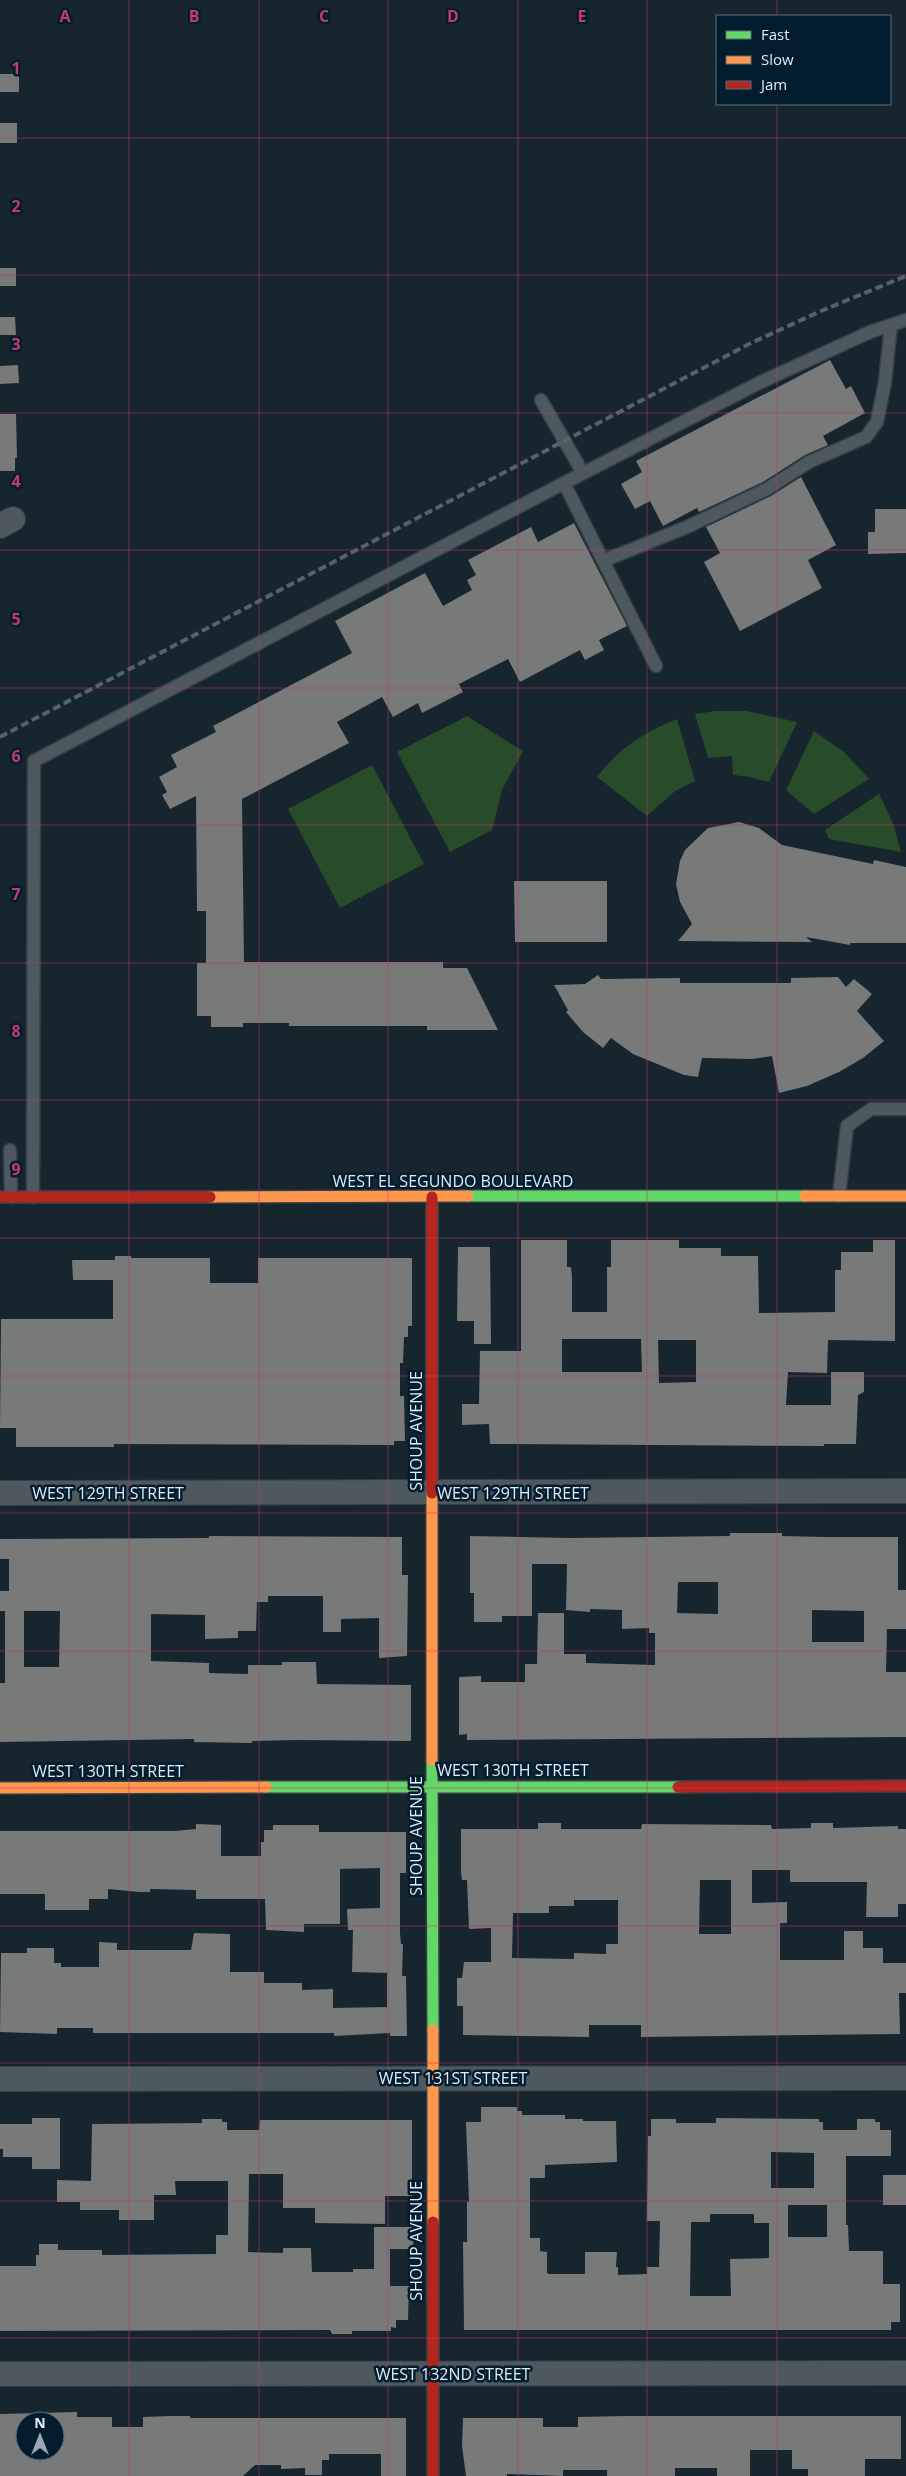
<svg xmlns="http://www.w3.org/2000/svg" width="906" height="2476" font-family="'Open Sans',sans-serif">
  <rect width="100%" height="100%" fill="#16252e"/>
  <g fill="#284b29">
    <path d="M716 711H747L797 722 769 782 750 777 733 775 732 756 708 758 695 714Z"/>
    <path d="M467 716 523 751 502 790 492 830 450 852 397 752Z"/>
    <path d="M677 719 695 781 675 791 647 816 597 777C617 750 645 731 677 719Z"/>
    <path d="M814 731 844 752 869 779 814 814 786 790Z"/>
    <path d="M372 765 424 864 340 908 288 809Z"/>
    <path d="M879 794 893 823 901 852 829 839 825 830Z"/>
  </g>
  <g fill="#787979" fill-rule="evenodd">
    <rect x="0" y="74" width="19" height="18"/>
    <rect x="0" y="123" width="17" height="20"/>
    <rect x="0" y="268" width="16" height="18"/>
    <path d="M0 317H15L16 335H0Z"/>
    <path d="M830 360 846 389 851 386 865 413 823 436 828 445 805 455 763 482 699 512 697 508 663 526 650 501 635 509 621 484 642 472 636 461Z"/>
    <path d="M18 365 19 383 0 384V366Z"/>
    <path d="M0 414H16L17 458H15V471H0Z"/>
    <path d="M801 477 836 545 808 560 822 588 740 631 704 562 720 553 706 527 771 496Z"/>
    <path d="M875 509H906V553L868 554V532H875Z"/>
    <path d="M574 523 627 626 599 640 604 650 585 660 580 650 520 682 508 659 459 684 463 692 422 713 418 703 393 717 382 697 337 722 349 743 242 799 244 962H443V968H467L498 1030H427V1026H289V1023H243V1027H211V1016H197V963H206V911H197L196 796 170 809 162 795 167 792 159 777 177 767 171 755 216 732 213 726 352 653 335 621 425 573 443 606 472 590 467 580 476 575 468 560 531 527 538 542Z"/>
    <path d="M739 822 759 828 782 845 873 864 874 860 906 867V943H850V945L806 937 812 942 678 941 692 924 680 902 676 884 680 861 685 850 708 828Z"/>
    <path d="M514 881H607V942H515Z"/>
    <path d="M598 975 601 979 680 978V983H791V978L838 977 846 987 854 979 872 994 857 1011 884 1041 863 1058 839 1072 807 1086 779 1093 772 1056 752 1059 702 1058 698 1077 684 1075 633 1054 611 1038 603 1048 583 1032 566 1012 568 1010 554 985 585 984Z"/>
    <path d="M521 1240H567V1267H571L572 1277V1312H607V1267H611V1240H679V1248H721V1256H758L759 1313 835 1312V1270H841V1252H873V1240H895V1341L828 1340 827 1373 788 1372 786 1405H831V1372H864V1392L858 1395 856 1444H824V1446L490 1444 489 1424 462 1425V1404H479L480 1351H521ZM562 1339H641L642 1372H562ZM658 1340H696V1382L659 1383Z"/>
    <path d="M458 1247H490L491 1344H474V1321H457Z"/>
    <path d="M115 1256H131V1258H210V1283H258V1258H412V1326H408V1337H404L403 1363H400V1396H404L405 1441H394V1445L114 1444V1447H16V1428H0L1 1319H113V1280H73L72 1260H115Z"/>
    <path d="M730 1533H782V1536L824 1537H898V1590H906V1629H887L886 1672H906V1737L467 1740V1734L459 1735V1677L481 1676V1682H525V1664H537L538 1613H564V1654H586V1663L655 1665V1633H649V1628L622 1629V1610L590 1609V1612L566 1610 567 1564H532V1616H502V1622H474V1593H470V1536L570 1538 730 1536ZM678 1582H718V1614L677 1613ZM812 1610 864 1611V1642H812Z"/>
    <path d="M209 1536 402 1537V1575H408L407 1656 379 1658V1618L341 1619V1632H323V1596H268V1602H257L256 1631H238V1638L205 1639V1615L151 1614V1661L209 1663V1673L248 1674V1665H282V1662H316L317 1684 411 1685V1741L297 1740 252 1741V1743L194 1742V1739L0 1742V1683H5V1611H0V1591H9V1559H0V1539L209 1538ZM24 1611H60L59 1667H24Z"/>
    <path d="M538 1823H561V1829H641L642 1824 771 1825 772 1829 811 1828V1823H833V1828L898 1826V1829H906V1904H898V1917H866L867 1882H790V1870H752V1903L787 1902V1923H780V1960H844V1931H863V1948H883V1963H906V1993H899L900 2034 641 2037V2025H589V2037L463 2035V2006H457V1978H462L464 1962H491V1928L469 1929 467 1880H462L461 1872V1829H538ZM700 1880H731V1934H699ZM574 1900H618V1944H606V1954L574 1953V1959L512 1958 513 1913H549V1906H574Z"/>
    <path d="M196 1824 221 1825V1856H261V1842H264V1830H273V1825H319V1832H406V1873H400V1933L401 1944H403L402 1976H406L407 2036H390V2033L334 2036V2033H93V2028H57V2034L0 2032 1 1953H27V1948H54V1963H61V1967H99V1942L117 1943V1950H191L194 1933 230 1934V1972H264V1983H302V1990L333 1989V2008L387 2007V1973L352 1972 353 1930H348L347 1909 380 1908V1868L340 1869V1924H304V1932L266 1930 265 1899H196V1890L150 1889V1892H139L108 1889V1899H89V1910H45V1894H0V1831H175L196 1829Z"/>
    <path d="M481 2107H517V2111H522V2115H565V2119H583V2121H616L617 2162 545 2165V2178H530V2238H540V2251L547 2252V2273L549 2274H585V2252H617L616 2267H618V2275L647 2274V2267H659L660 2221H647L648 2136H651V2119H676V2123H716V2118L819 2119V2122H823V2130H857V2119H875V2122H880V2130H891V2156H846V2225H848L849 2251H883V2284H900V2322H891V2330H464L463 2242H467V2202H469L466 2122H481ZM771 2152 814 2153V2188H771ZM788 2205H827V2237H788ZM710 2214H754V2223H769V2258L730 2259 731 2296H690L691 2222H710Z"/>
    <path d="M32 2118H60V2169H32V2157H3V2149H0V2124H32Z"/>
    <path d="M202 2119H222V2122H227V2130H259L260 2120H412V2196H385V2224L315 2223V2208H283V2174H249L248 2252 283 2253V2248H311L312 2272H353V2269H374V2227H414L413 2249H390V2286H409L408 2320H396V2328L391 2327V2331H352V2334H332L330 2330 0 2331V2266H36V2255H39V2244H58V2250H102V2255L216 2254V2235H228V2181H175L176 2195H154V2220H119V2210H80V2202H57V2180L91 2181 92 2124 202 2123Z"/>
    <rect x="883" y="2175" width="23" height="30"/>
    <path d="M77 2412V2417H112V2427H143V2417L170 2416H190V2418H406V2476H381V2454H329V2460H322V2475H305V2468L281 2469V2465H255L243 2476H0V2414ZM25 2421H55V2451H25Z"/>
    <path d="M625 2416H901V2459H865V2476H808V2469H792V2450H750V2476H717V2468H675V2476H607V2470H563V2476L507 2474V2476H466L462 2446 463 2418H543V2427H578V2417Z"/>
  </g>
  <g fill="none" stroke-linecap="round" stroke-linejoin="round">
    <g stroke="#343f47" stroke-width="15">
      <g id="lane">
        <path d="M541 400 583 473"/>
        <path d="M564 483 656 666"/>
        <path d="M603 561 687 527 767 489 809 462 866 437 877 422 885 382 891 325"/>
        <path d="M10 1150 11 1197"/>
        <path d="M839 1196 847 1126 871 1109H906"/>
        <path d="M33 1197 34 761 564 483 759 383 870 332 906 320"/>
      </g>
    </g>
    <g stroke="#343f47" stroke-width="26">
      <g id="street">
        <path d="M0 526 13 519"/>
        <path d="M0 1493 906 1491"/>
        <path d="M0 2079 906 2078"/>
        <path d="M0 2374 906 2373"/>
      </g>
    </g>
    <g stroke="#343f47" stroke-width="14">
      <g id="fast">
        <path d="M468 1196H805"/>
        <path d="M432 1760 433 2030"/>
        <path d="M266 1787H678"/>
      </g>
    </g>
    <g stroke="#343f47" stroke-width="14">
      <g id="slow">
        <path d="M805 1196H906"/>
        <path d="M210 1197 468 1196"/>
        <path d="M432 1493V1760"/>
        <path d="M0 1788 266 1787"/>
        <path d="M433 2030V2222"/>
      </g>
    </g>
    <g stroke="#343f47" stroke-width="14">
      <g id="jam">
        <path d="M0 1197H210"/>
        <path d="M432 1197V1493"/>
        <path d="M678 1787 906 1786"/>
        <path d="M433 2222V2476"/>
      </g>
    </g>
    <use href="#lane" stroke="#4d585f" stroke-width="12"/>
    <use href="#street" stroke="#4d585f" stroke-width="24"/>
    <use href="#fast" stroke="#63d668" stroke-width="11"/>
    <use href="#slow" stroke="#ff974d" stroke-width="11"/>
    <use href="#jam" stroke="#b3261e" stroke-width="11"/>
    <path stroke="#57616a" stroke-width="4" stroke-dasharray="8 4" stroke-linecap="butt" d="M0 737 749 344 821 311 906 276"/>
  </g>
  <path fill="none" stroke="#c63873" stroke-width="1" stroke-opacity="0.55" d="M129 0V2476M259 0V2476M388 0V2476M518 0V2476M647 0V2476M777 0V16M777 104V2476M0 138H906M0 275H906M0 413H906M0 550H906M0 688H906M0 825H906M0 963H906M0 1100H906M0 1238H906M0 1376H906M0 1513H906M0 1651H906M0 1788H906M0 1926H906M0 2063H906M0 2201H906M0 2338H906"/>
  <g text-anchor="middle" dominant-baseline="central" stroke-width="5" stroke-linejoin="round" paint-order="stroke">
    <g font-size="16" fill="#deedf9" stroke="#031d2e">
      <text x="453" y="1181">WEST EL SEGUNDO BOULEVARD</text>
      <text transform="translate(416 1431) rotate(-90)">SHOUP AVENUE</text>
      <text x="108" y="1493">WEST 129TH STREET</text>
      <text x="513" y="1493">WEST 129TH STREET</text>
      <text x="513" y="1770">WEST 130TH STREET</text>
      <text x="108" y="1771">WEST 130TH STREET</text>
      <text transform="translate(416 1836) rotate(-90)">SHOUP AVENUE</text>
      <text x="453" y="2078">WEST 131ST STREET</text>
      <text transform="translate(416 2241) rotate(-90)">SHOUP AVENUE</text>
      <text x="453" y="2374">WEST 132ND STREET</text>
    </g>
  </g>
  <g font-size="16" text-anchor="middle" font-weight="bold" fill="#c63873" stroke="#031d2e" stroke-width="5" stroke-linejoin="round" paint-order="stroke">
    <text x="65" y="22">A</text>
    <text x="194" y="22">B</text>
    <text x="324" y="22">C</text>
    <text x="453" y="22">D</text>
    <text x="582" y="22">E</text>
    <text x="16" y="74">1</text>
    <text x="16" y="212">2</text>
    <text x="16" y="350">3</text>
    <text x="16" y="487">4</text>
    <text x="16" y="625">5</text>
    <text x="16" y="762">6</text>
    <text x="16" y="900">7</text>
    <text x="16" y="1037">8</text>
    <text x="16" y="1175">9</text>
  </g>
  <rect x="716" y="15" width="175" height="90" fill="#031d2e" stroke="#5b707f"/>
  <rect x="726" y="31" width="25" height="8" fill="#63d668" stroke="#5b707f"/>
  <text x="761" y="40" font-size="15" fill="#deedf9">Fast</text>
  <rect x="726" y="56" width="25" height="8" fill="#ff974d" stroke="#5b707f"/>
  <text x="761" y="65" font-size="15" fill="#deedf9">Slow</text>
  <rect x="726" y="81" width="25" height="8" fill="#b3261e" stroke="#5b707f"/>
  <text x="761" y="90" font-size="15" fill="#deedf9">Jam</text>
  <g transform="translate(40 2436)"><circle r="24" fill="#031d2e" stroke="#5b707f"/>
  <path d="M0-4L9 19L0 12L-9 19Z" fill="#98a7b2"/>
  <text y="-8" font-size="14" font-weight="bold" text-anchor="middle" fill="#deedf9">N</text>
  </g>
</svg>
